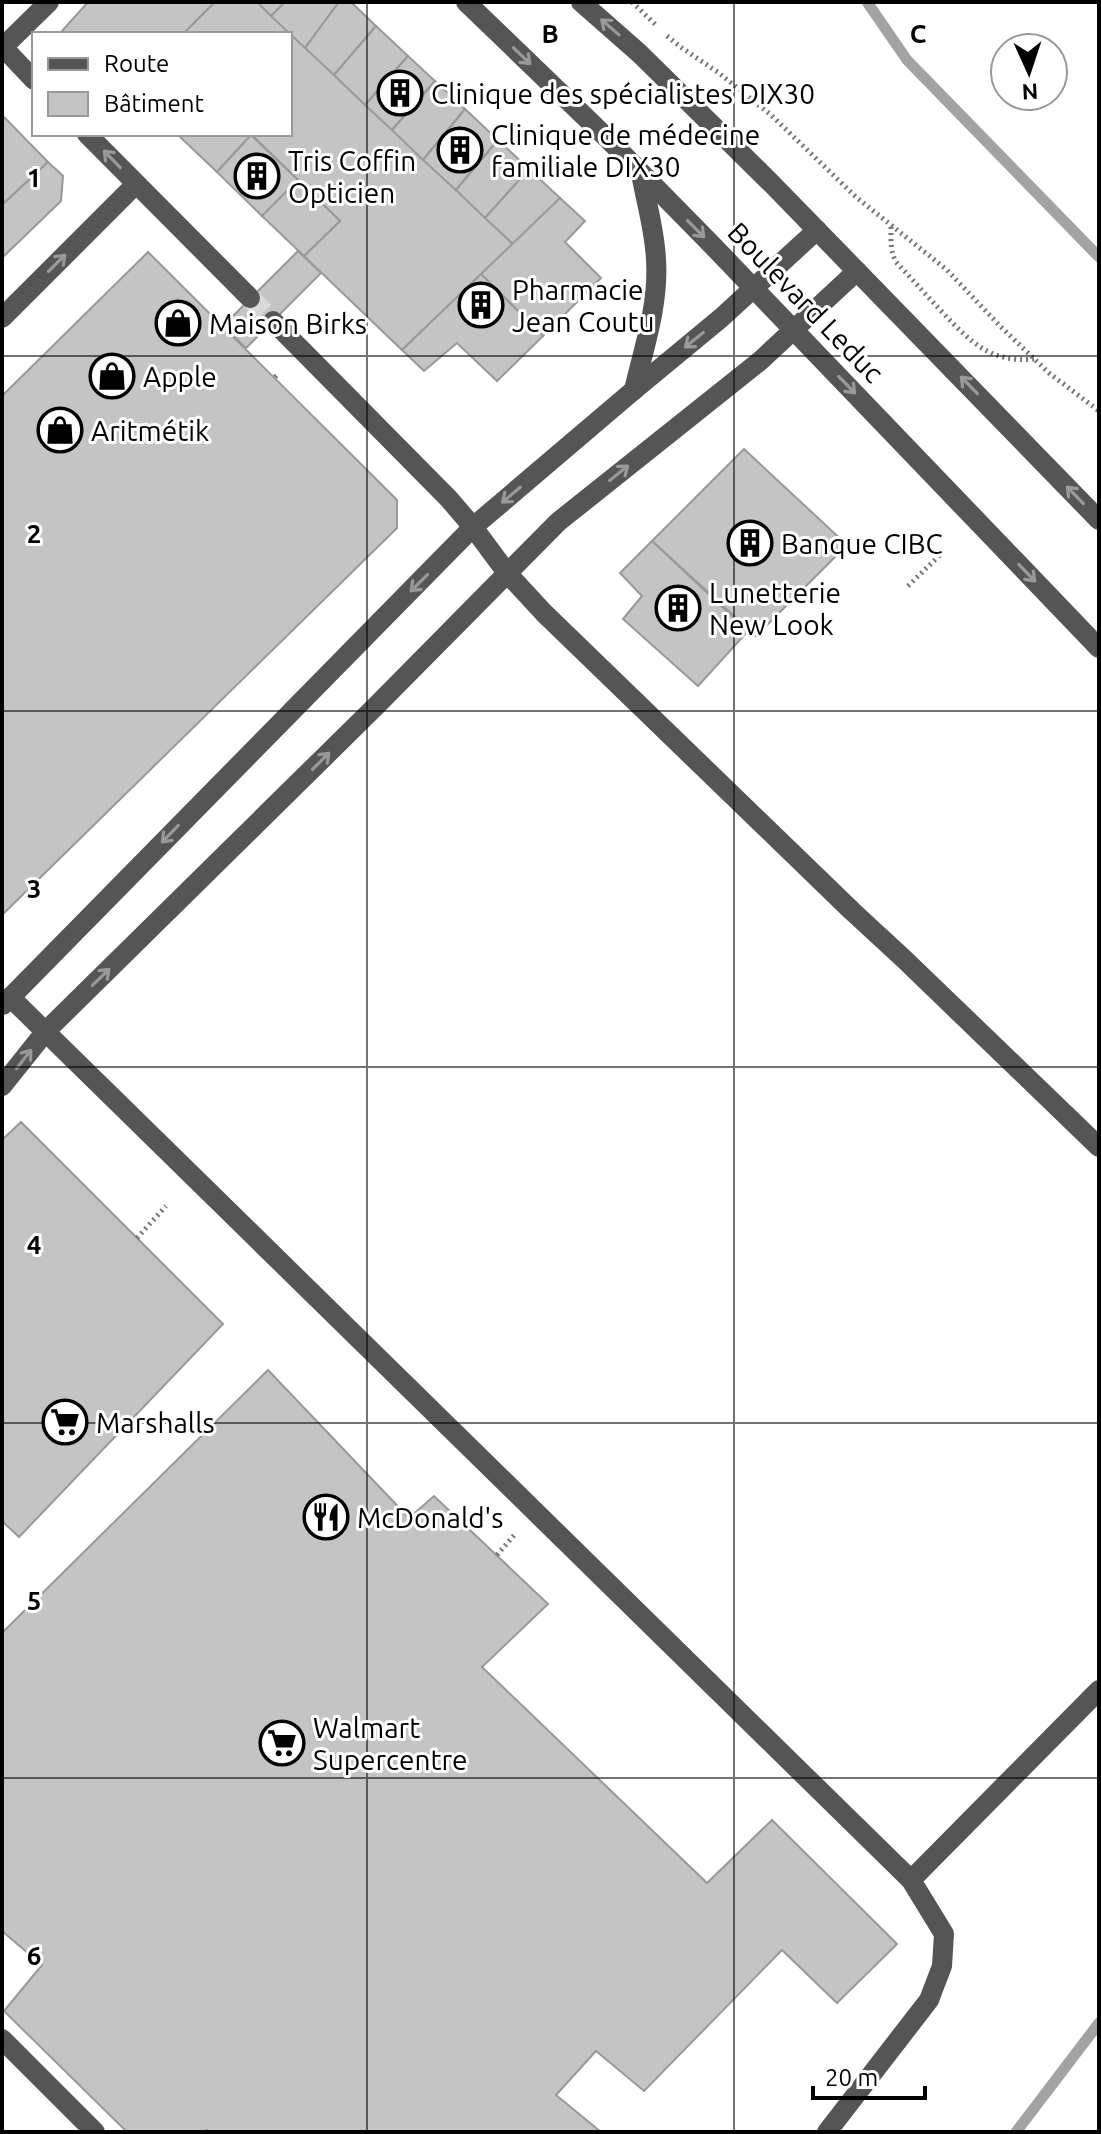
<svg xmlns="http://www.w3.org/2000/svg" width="1101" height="2134" font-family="Ubuntu,sans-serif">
  <rect width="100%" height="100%" fill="#fff"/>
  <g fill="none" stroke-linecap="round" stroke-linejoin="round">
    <g stroke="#a3a3a3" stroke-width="11">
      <path d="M867 2 907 60 1099 257"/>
      <path d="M1016 2132 1099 2023"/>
    </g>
  </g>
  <g fill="#c4c4c4" stroke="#999" stroke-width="2">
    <path d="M88 2H215L183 34H65L62 31Z"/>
    <path d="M215 2H257L513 244 402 350 304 256 340 221 251 134H290V34H183Z"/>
    <path d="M257 2H285L271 16Z"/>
    <path d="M285 2H339L305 48 271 16Z"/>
    <path d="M339 2H351L376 26 334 75 305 48Z"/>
    <path d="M376 26 408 56 365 105 334 75Z"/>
    <path d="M408 56 435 81 392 130 365 105Z"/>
    <path d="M435 81 465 109 423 160 392 130Z"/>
    <path d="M465 109 498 140 456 190 423 160Z"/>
    <path d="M2 115 48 162 2 205Z"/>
    <path d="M177 134H251V135L217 172Z"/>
    <path d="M251 135 298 180 262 216 217 172Z"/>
    <path d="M498 140 529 169 485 218 456 190Z"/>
    <path d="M48 162 63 176 61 201 2 258V205Z"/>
    <path d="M529 169 560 198 513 244 485 218Z"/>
    <path d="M298 180 340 221 304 256 262 216Z"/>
    <path d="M560 198 585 221 565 242 601 278 543 336 481 274Z"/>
    <path d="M298 251 321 273 246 348 223 326Z"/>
    <path d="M148 252 397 500V528L2 915V396Z"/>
    <path d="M481 274 543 336 497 381 457 343 424 371 402 350Z"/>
    <path d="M744 449 847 545 756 636 652 541Z"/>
    <path d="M652 541 748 631 698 686 623 619 642 596 620 573Z"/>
    <path d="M21 1122 223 1324 19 1537 2 1521V1140Z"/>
    <path d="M268 1370 409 1518 434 1496 548 1604 482 1667 707 1883 772 1820 897 1944 837 2003 782 1950 644 2091 596 2051 556 2095 601 2132H209L207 2130 204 2132H127L4 2011 42 1965 2 1931V1633Z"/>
  </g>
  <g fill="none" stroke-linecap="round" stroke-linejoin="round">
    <path stroke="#d9d9d9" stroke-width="20" stroke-dasharray="20 10" stroke-linecap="butt" d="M250 298 273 321"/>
    <g stroke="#777" stroke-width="5" stroke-dasharray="2 4" stroke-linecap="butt">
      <path d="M632 2 657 26"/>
      <path d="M667 36 682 48 719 73 771 115 856 197 947 270 1000 326 1049 373 1099 411"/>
      <path d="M891 227C891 240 890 250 896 262 912 279 927 296 943 313 971 342 990 363 1034 359"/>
      <path d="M275 377 278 374"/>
      <path d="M908 586 943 552"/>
      <path d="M137 1238 166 1206"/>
      <path d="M497 1555 516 1533"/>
    </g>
    <g stroke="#555" stroke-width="20">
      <path d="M466 2 607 138 713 246 1099 648"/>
      <path d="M581 2 639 53 772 184 1099 520"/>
      <path d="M2 46 34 80"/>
      <path d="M3 47 49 2"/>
      <path d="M87 134 250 298"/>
      <path d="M2 318 136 184"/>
      <path d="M273 321 449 499 473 527 507 573 544 613 852 911 904 959 1099 1147"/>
      <path d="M634 390C644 347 659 304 656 260 655 231 646 202 641 173"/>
      <path d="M10 997 911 1880 944 1934 942 1966 929 2000 827 2132"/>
      <path d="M3 1005 473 527 634 390 721 318 817 230"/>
      <path d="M2 1086 46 1031 376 706 558 522 760 361 857 271"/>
      <path d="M911 1880 1099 1690"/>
      <path d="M2 2039 95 2132"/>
    </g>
  </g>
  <defs><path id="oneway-shaft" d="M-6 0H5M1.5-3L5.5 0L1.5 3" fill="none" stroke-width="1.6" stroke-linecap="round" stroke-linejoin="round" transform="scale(2)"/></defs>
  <g stroke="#999">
    <use href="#oneway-shaft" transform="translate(610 27) rotate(-139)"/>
    <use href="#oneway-shaft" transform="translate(522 56) rotate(44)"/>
    <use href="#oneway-shaft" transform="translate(112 159) rotate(-134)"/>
    <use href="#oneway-shaft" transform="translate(696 229) rotate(45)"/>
    <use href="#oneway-shaft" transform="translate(57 263) rotate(-45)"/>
    <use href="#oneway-shaft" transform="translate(694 340) rotate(141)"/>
    <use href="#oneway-shaft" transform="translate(847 385) rotate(46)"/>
    <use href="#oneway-shaft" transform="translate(969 385) rotate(-134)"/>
    <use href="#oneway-shaft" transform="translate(619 473) rotate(-39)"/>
    <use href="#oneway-shaft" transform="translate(511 495) rotate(140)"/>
    <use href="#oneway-shaft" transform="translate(1075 495) rotate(-134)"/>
    <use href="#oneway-shaft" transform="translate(1027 573) rotate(46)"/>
    <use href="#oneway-shaft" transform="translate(419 583) rotate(135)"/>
    <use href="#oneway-shaft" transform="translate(321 761) rotate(-45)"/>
    <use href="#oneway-shaft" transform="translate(170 834) rotate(134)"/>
    <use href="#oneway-shaft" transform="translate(101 977) rotate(-44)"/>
    <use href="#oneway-shaft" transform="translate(24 1059) rotate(-52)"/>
  </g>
  <path fill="none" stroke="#000" stroke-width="2" stroke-opacity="0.55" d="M367 2V2132M734 2V2132M2 356H1099M2 711H1099M2 1067H1099M2 1423H1099M2 1778H1099"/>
  <defs>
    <g id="building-ring" transform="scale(2.3)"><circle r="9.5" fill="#fff" stroke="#000" stroke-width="1.5"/><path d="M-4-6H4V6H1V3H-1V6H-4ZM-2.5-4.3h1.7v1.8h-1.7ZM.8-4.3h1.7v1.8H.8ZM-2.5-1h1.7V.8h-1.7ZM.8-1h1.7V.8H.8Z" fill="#000"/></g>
    <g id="shop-ring" transform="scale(2.3)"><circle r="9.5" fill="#fff" stroke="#000" stroke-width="1.5"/><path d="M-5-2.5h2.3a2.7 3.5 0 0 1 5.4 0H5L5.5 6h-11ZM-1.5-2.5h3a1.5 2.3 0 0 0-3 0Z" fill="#000"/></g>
    <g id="supermarket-ring" transform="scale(2.3)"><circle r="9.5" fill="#fff" stroke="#000" stroke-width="1.5"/><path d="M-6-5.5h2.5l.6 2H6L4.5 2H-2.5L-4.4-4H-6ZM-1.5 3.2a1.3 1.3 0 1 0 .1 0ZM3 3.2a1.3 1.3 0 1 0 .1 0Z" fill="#000"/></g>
    <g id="restaurant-ring" transform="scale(2.3)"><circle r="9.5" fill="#fff" stroke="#000" stroke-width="1.5"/><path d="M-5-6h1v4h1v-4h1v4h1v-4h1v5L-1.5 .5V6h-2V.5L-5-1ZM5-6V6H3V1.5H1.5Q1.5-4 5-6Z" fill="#000"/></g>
  </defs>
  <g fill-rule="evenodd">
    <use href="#building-ring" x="400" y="93"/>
    <use href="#building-ring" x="460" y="150"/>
    <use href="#building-ring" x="257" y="176"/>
    <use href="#building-ring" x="481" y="305"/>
    <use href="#shop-ring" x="178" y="323"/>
    <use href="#shop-ring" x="112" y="376"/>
    <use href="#shop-ring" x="60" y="430"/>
    <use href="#building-ring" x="750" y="543"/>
    <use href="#building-ring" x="678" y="608"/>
    <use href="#supermarket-ring" x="65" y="1422"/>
    <use href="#restaurant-ring" x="326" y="1517"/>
    <use href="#supermarket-ring" x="282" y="1743"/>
  </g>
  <g text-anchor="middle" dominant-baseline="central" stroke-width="6" stroke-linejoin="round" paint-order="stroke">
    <g font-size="28" fill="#000" stroke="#fff" text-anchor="start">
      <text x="431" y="93">Clinique des spécialistes DIX30</text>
      <text x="491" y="134">Clinique de médecine<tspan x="491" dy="32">familiale DIX30</tspan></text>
      <text x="288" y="160">Tris Coffin<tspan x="288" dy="32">Opticien</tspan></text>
      <text x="512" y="289">Pharmacie<tspan x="512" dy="32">Jean Coutu</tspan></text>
      <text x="209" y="323">Maison Birks</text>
      <text x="143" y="376">Apple</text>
      <text x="91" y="430">Aritmétik</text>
      <text x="781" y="543">Banque CIBC</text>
      <text x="709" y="592">Lunetterie<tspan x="709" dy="32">New Look</tspan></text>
      <text x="96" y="1422">Marshalls</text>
      <text x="357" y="1517">McDonald's</text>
      <text x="313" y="1727">Walmart<tspan x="313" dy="32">Supercentre</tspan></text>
    </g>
    <g font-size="28" fill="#000" stroke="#fff">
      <text transform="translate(806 302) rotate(46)">Boulevard Leduc</text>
    </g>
  </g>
  <g font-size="26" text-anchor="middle" font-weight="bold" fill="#000" stroke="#fff" stroke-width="6" stroke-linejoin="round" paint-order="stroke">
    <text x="550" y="43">B</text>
    <text x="918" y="43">C</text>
    <text x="34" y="187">1</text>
    <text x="34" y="543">2</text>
    <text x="34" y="898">3</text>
    <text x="34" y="1254">4</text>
    <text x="34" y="1610">5</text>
    <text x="34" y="1965">6</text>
  </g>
  <rect width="1101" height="2134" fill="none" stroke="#000000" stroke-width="8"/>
  <rect x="32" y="32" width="260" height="104" fill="#ffffff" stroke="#999999" stroke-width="2"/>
  <rect x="48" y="58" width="40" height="12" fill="#555555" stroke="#999999" stroke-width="2"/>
  <text x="104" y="72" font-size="24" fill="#000000">Route</text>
  <rect x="48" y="92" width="40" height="24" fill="#c4c4c4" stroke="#999999" stroke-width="2"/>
  <text x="104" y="112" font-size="24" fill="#000000">Bâtiment</text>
  <g transform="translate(1029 72) rotate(177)"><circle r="38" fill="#ffffff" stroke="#999999" stroke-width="2"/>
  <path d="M0-6L14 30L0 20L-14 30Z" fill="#000000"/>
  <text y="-12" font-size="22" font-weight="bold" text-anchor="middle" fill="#000000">N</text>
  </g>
  <path d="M813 2086v12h112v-12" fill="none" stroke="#000000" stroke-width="4"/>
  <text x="825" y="2086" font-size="24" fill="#000000" stroke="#ffffff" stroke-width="6" paint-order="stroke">20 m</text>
</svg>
